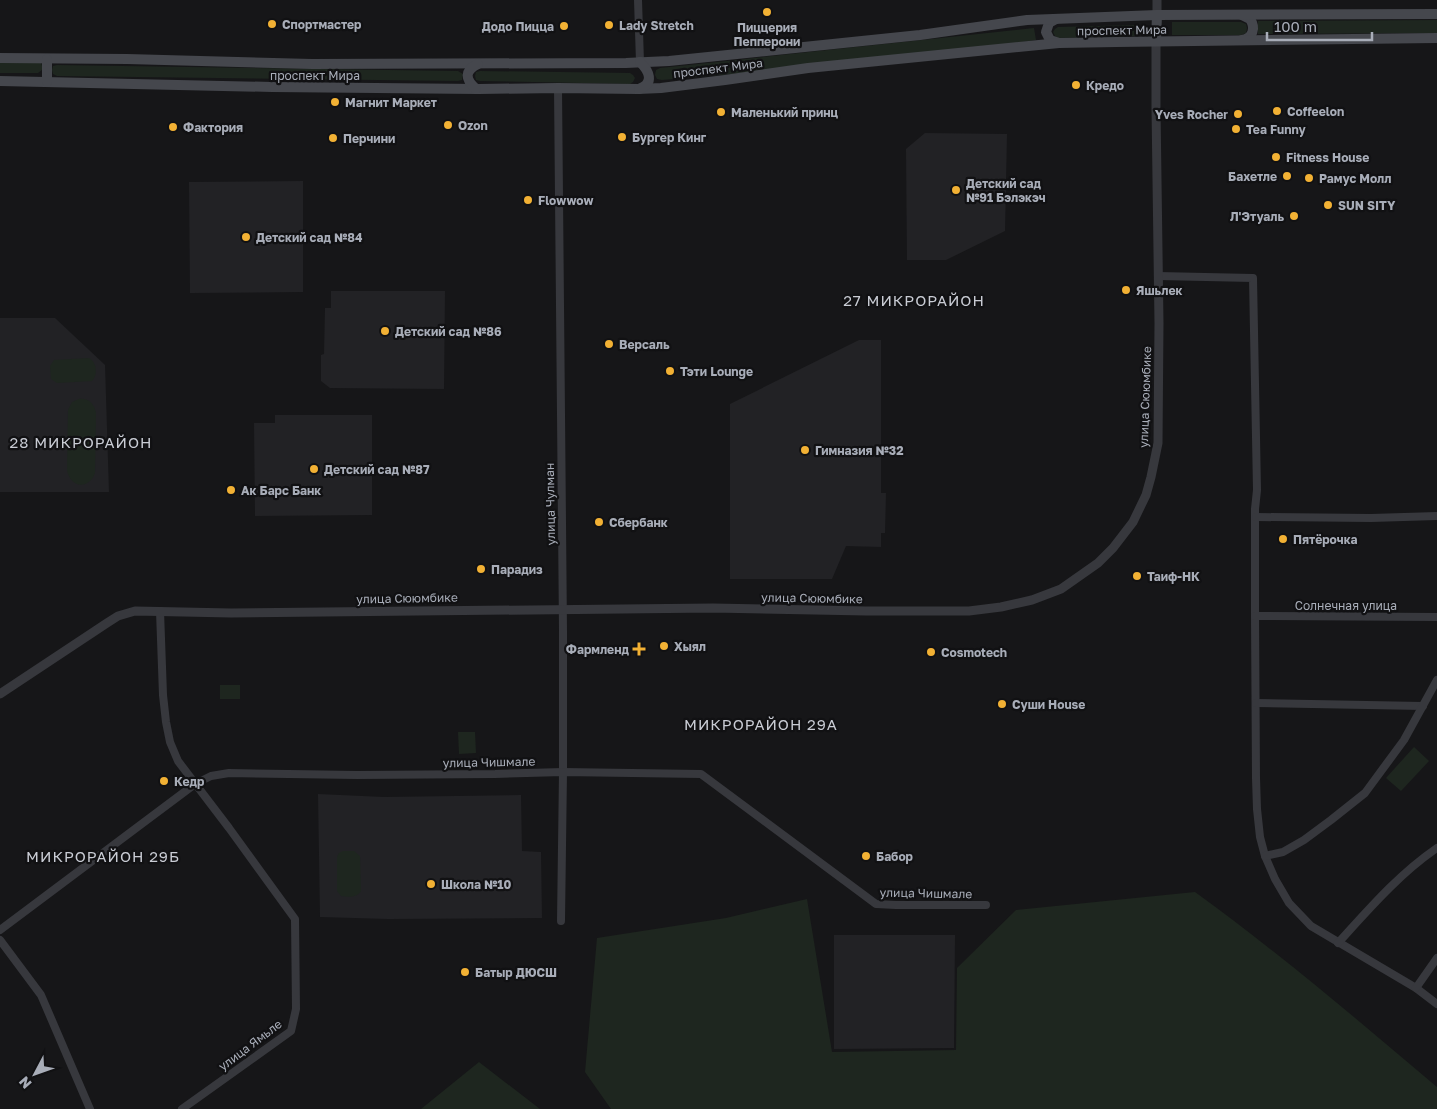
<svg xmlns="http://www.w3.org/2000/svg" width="1437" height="1109" font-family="'Golos Text',sans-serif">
  <rect width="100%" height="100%" fill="#161618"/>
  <g fill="#222225">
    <path d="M925 133 1007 134 1005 231 946 260H907L906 149Z"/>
    <path d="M303 181V292L190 293 189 182Z"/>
    <path d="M331 291H445L444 389 330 388 321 381V355L324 354 325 308H331Z"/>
    <path d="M0 318H55L105 365 109 492H0Z"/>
    <path d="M859 340H881V493H886L885 533H881V547L846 546 832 579H730V404Z"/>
    <path d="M275 415H372V515L255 516 254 423H275Z"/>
    <path d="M318 794 384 797 521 795 522 851 541 852 542 918 388 919 320 917Z"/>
    <path d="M834 935H955L954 1048 834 1049Z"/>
  </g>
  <g fill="#1e261f">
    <path d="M1437 20V33L1258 34V21Z"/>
    <path d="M1172 22H1241L1246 24 1247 28 1246 33 1241 35H1172Z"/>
    <path d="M1135 25V36L1058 38 1055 36 1053 32 1055 29 1058 27Z"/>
    <path d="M1034 28 1036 40 915 58 662 80 657 79 655 75 656 70 660 68Z"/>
    <path d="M0 62 41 63 43 69 38 73H0Z"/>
    <path d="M57 65 458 71 463 74 462 80 458 81 57 76 53 74 52 70 53 66Z"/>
    <path d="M480 71 630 73 633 75 635 78 633 82 630 84 480 81 476 80 475 76 476 72Z"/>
    <path d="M89 358C97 362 98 375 92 381L57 383 51 379 50 366 54 360Z"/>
    <path d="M79 399C88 398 94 403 96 413L95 473C89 490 70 488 67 470L68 410 72 402Z"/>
    <rect x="220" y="685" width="20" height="14"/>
    <path d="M458 732H475L476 753 459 754Z"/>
    <path d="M1414 747 1429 761 1401 791 1386 778Z"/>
    <path d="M343 851H354L360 856 361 891C357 898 348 897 341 896L337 891V857L339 853Z"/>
    <path d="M1195 892C1279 953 1358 1020 1437 1087V1109H611L585 1072 597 938 726 918 807 899 832 1052 956 1050 957 968 1016 910Z"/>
    <path d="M479 1062 540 1109H421Z"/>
  </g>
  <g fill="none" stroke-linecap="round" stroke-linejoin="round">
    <g stroke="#37383d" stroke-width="8">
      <path d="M638 0 640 62"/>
      <path d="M558 88 563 631V772L561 921"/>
      <path d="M1158 276 1253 278 1257 490 1255 509V616L1256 778 1257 809 1260 837 1265 856 1275 879 1289 903 1311 926 1416 988 1437 1004"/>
      <path d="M1256 517 1371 518 1437 516"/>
      <path d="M160 611 163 695 166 722 170 742 178 761 229 828 295 919 296 1009 291 1031 182 1109"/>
      <path d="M1255 616 1437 617"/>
      <path d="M1256 703 1423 706"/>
      <path d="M1265 856 1283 852 1304 840 1331 820 1365 793 1404 740 1437 680"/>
      <path d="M0 930 195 784 211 776 229 773 357 775 495 774 563 772 701 774 876 904 896 905H986"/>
      <path d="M0 940 41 995 90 1109"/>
      <path d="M1338 943C1369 909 1399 874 1437 848"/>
      <path d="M1416 988 1437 958"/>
    </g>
    <g stroke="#37383d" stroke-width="9">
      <path d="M1157 0V15"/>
      <path d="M0 694 107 623 118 616 135 611 231 613 713 608 866 611H969L1001 607 1032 600 1061 589 1098 563 1113 548 1133 522 1146 495 1151 477 1158 443 1159 323 1156 108V41"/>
    </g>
    <g stroke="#45474d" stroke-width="10">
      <path d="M1056 19 1049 23 1046 32 1050 40 1059 43"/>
      <path d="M1242 40C1253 38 1256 28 1250 19L1242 15"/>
      <path d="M1156 41 1157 15"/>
      <path d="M0 58 127 59 312 64 626 63 669 61 920 35 1027 20 1157 15 1437 14"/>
      <path d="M0 81 272 87 479 89 558 88 638 89 661 88 725 80 808 68 1059 43 1117 42 1437 38"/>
      <path d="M47 82V59"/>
      <path d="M476 89C465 79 464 71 478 64"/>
      <path d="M639 89C655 83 649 71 640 62"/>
    </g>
  </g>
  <g fill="#f2b134" stroke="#111113" stroke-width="2">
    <circle cx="767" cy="12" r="5"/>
    <circle cx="272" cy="24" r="5"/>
    <circle cx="609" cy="25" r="5"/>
    <circle cx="564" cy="26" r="5"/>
    <circle cx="1076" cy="85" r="5"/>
    <circle cx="335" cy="102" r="5"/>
    <circle cx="1277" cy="111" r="5"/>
    <circle cx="721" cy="112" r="5"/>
    <circle cx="1238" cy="114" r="5"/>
    <circle cx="448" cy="125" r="5"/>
    <circle cx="173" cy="127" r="5"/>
    <circle cx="1236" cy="129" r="5"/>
    <circle cx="622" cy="137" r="5"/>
    <circle cx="333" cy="138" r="5"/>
    <circle cx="1276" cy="157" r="5"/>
    <circle cx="1287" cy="176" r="5"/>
    <circle cx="1309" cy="178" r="5"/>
    <circle cx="956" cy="190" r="5"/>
    <circle cx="528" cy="200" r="5"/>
    <circle cx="1328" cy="205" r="5"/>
    <circle cx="1294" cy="216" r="5"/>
    <circle cx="246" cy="237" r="5"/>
    <circle cx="1126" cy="290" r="5"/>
    <circle cx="385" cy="331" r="5"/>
    <circle cx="609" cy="344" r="5"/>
    <circle cx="670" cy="371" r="5"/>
    <circle cx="805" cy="450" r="5"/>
    <circle cx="314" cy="469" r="5"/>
    <circle cx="231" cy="490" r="5"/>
    <circle cx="599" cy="522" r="5"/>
    <circle cx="1283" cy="539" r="5"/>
    <circle cx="481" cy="569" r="5"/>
    <circle cx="1137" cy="576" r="5"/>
    <circle cx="664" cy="646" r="5"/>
    <path d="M636.5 641.5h5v5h5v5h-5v5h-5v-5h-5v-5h5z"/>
    <circle cx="931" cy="652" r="5"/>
    <circle cx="1002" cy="704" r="5"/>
    <circle cx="164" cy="781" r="5"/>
    <circle cx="866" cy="856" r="5"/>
    <circle cx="431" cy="884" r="5"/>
    <circle cx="465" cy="972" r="5"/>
  </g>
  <g text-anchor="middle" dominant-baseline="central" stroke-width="4.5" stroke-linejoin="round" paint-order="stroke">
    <g font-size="12" font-weight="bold" fill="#a8adb8" stroke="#111113" text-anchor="start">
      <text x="282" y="24">Спортмастер</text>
      <text x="619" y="25">Lady Stretch</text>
      <text x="554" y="26" text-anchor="end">Додо Пицца</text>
      <text x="767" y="27" text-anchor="middle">Пиццерия<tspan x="767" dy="14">Пепперони</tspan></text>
      <text x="1086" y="85">Кредо</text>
      <text x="345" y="102">Магнит Маркет</text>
      <text x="1287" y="111">Coffeelon</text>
      <text x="731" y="112">Маленький принц</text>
      <text x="1228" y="114" text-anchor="end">Yves Rocher</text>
      <text x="458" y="125">Ozon</text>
      <text x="183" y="127">Фактория</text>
      <text x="1246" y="129">Tea Funny</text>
      <text x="632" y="137">Бургер Кинг</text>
      <text x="343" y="138">Перчини</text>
      <text x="1286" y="157">Fitness House</text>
      <text x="1277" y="176" text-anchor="end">Бахетле</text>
      <text x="1319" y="178">Рамус Молл</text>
      <text x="966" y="183">Детский сад<tspan x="966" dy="14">№91 Бэлэкэч</tspan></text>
      <text x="538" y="200">Flowwow</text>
      <text x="1338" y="205">SUN SITY</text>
      <text x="1284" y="216" text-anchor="end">Л'Этуаль</text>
      <text x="256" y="237">Детский сад №84</text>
      <text x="1136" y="290">Яшьлек</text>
      <text x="395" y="331">Детский сад №86</text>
      <text x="619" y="344">Версаль</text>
      <text x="680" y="371">Тэти Lounge</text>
      <text x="815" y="450">Гимназия №32</text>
      <text x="324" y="469">Детский сад №87</text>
      <text x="241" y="490">Ак Барс Банк</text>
      <text x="609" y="522">Сбербанк</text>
      <text x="1293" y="539">Пятёрочка</text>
      <text x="491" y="569">Парадиз</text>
      <text x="1147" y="576">Таиф-НК</text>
      <text x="674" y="646">Хыял</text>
      <text x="629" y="649" text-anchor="end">Фармленд</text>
      <text x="941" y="652">Cosmotech</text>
      <text x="1012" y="704">Суши House</text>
      <text x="174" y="781">Кедр</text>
      <text x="876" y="856">Бабор</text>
      <text x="441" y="884">Школа №10</text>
      <text x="475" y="972">Батыр ДЮСШ</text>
    </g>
    <g font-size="12" fill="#a8adb8" stroke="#111113">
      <text transform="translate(1122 30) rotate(-1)">проспект Мира</text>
      <text transform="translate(718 68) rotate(-7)">проспект Мира</text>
      <text x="315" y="75">проспект Мира</text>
      <text transform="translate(1145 397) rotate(-88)">улица Сююмбике</text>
      <text transform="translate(550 504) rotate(-91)">улица Чулман</text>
      <text transform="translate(407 598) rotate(-1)">улица Сююмбике</text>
      <text transform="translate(812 598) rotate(1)">улица Сююмбике</text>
      <text x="1346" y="605">Солнечная улица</text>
      <text transform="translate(489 762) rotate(-1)">улица Чишмале</text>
      <text transform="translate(926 893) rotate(1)">улица Чишмале</text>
      <text transform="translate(250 1045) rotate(-37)">улица Ямьле</text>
    </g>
    <g font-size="15" letter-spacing="1" fill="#c9ccd4" stroke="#111113">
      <text x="914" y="300">27 МИКРОРАЙОН</text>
      <text x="81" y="442">28 МИКРОРАЙОН</text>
      <text x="761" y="724">МИКРОРАЙОН 29А</text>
      <text x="103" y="856">МИКРОРАЙОН 29Б</text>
    </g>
  </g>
  <g transform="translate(35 1074) rotate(229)" stroke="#111113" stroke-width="4" paint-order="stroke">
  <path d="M0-4L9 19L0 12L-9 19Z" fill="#a8adb8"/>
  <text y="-8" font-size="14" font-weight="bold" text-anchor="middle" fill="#a8adb8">N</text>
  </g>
  <path d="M1267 32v8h105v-8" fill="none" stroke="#a8adb8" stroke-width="2.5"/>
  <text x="1274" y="32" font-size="15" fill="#a8adb8" stroke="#111113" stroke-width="4" paint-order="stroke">100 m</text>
</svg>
